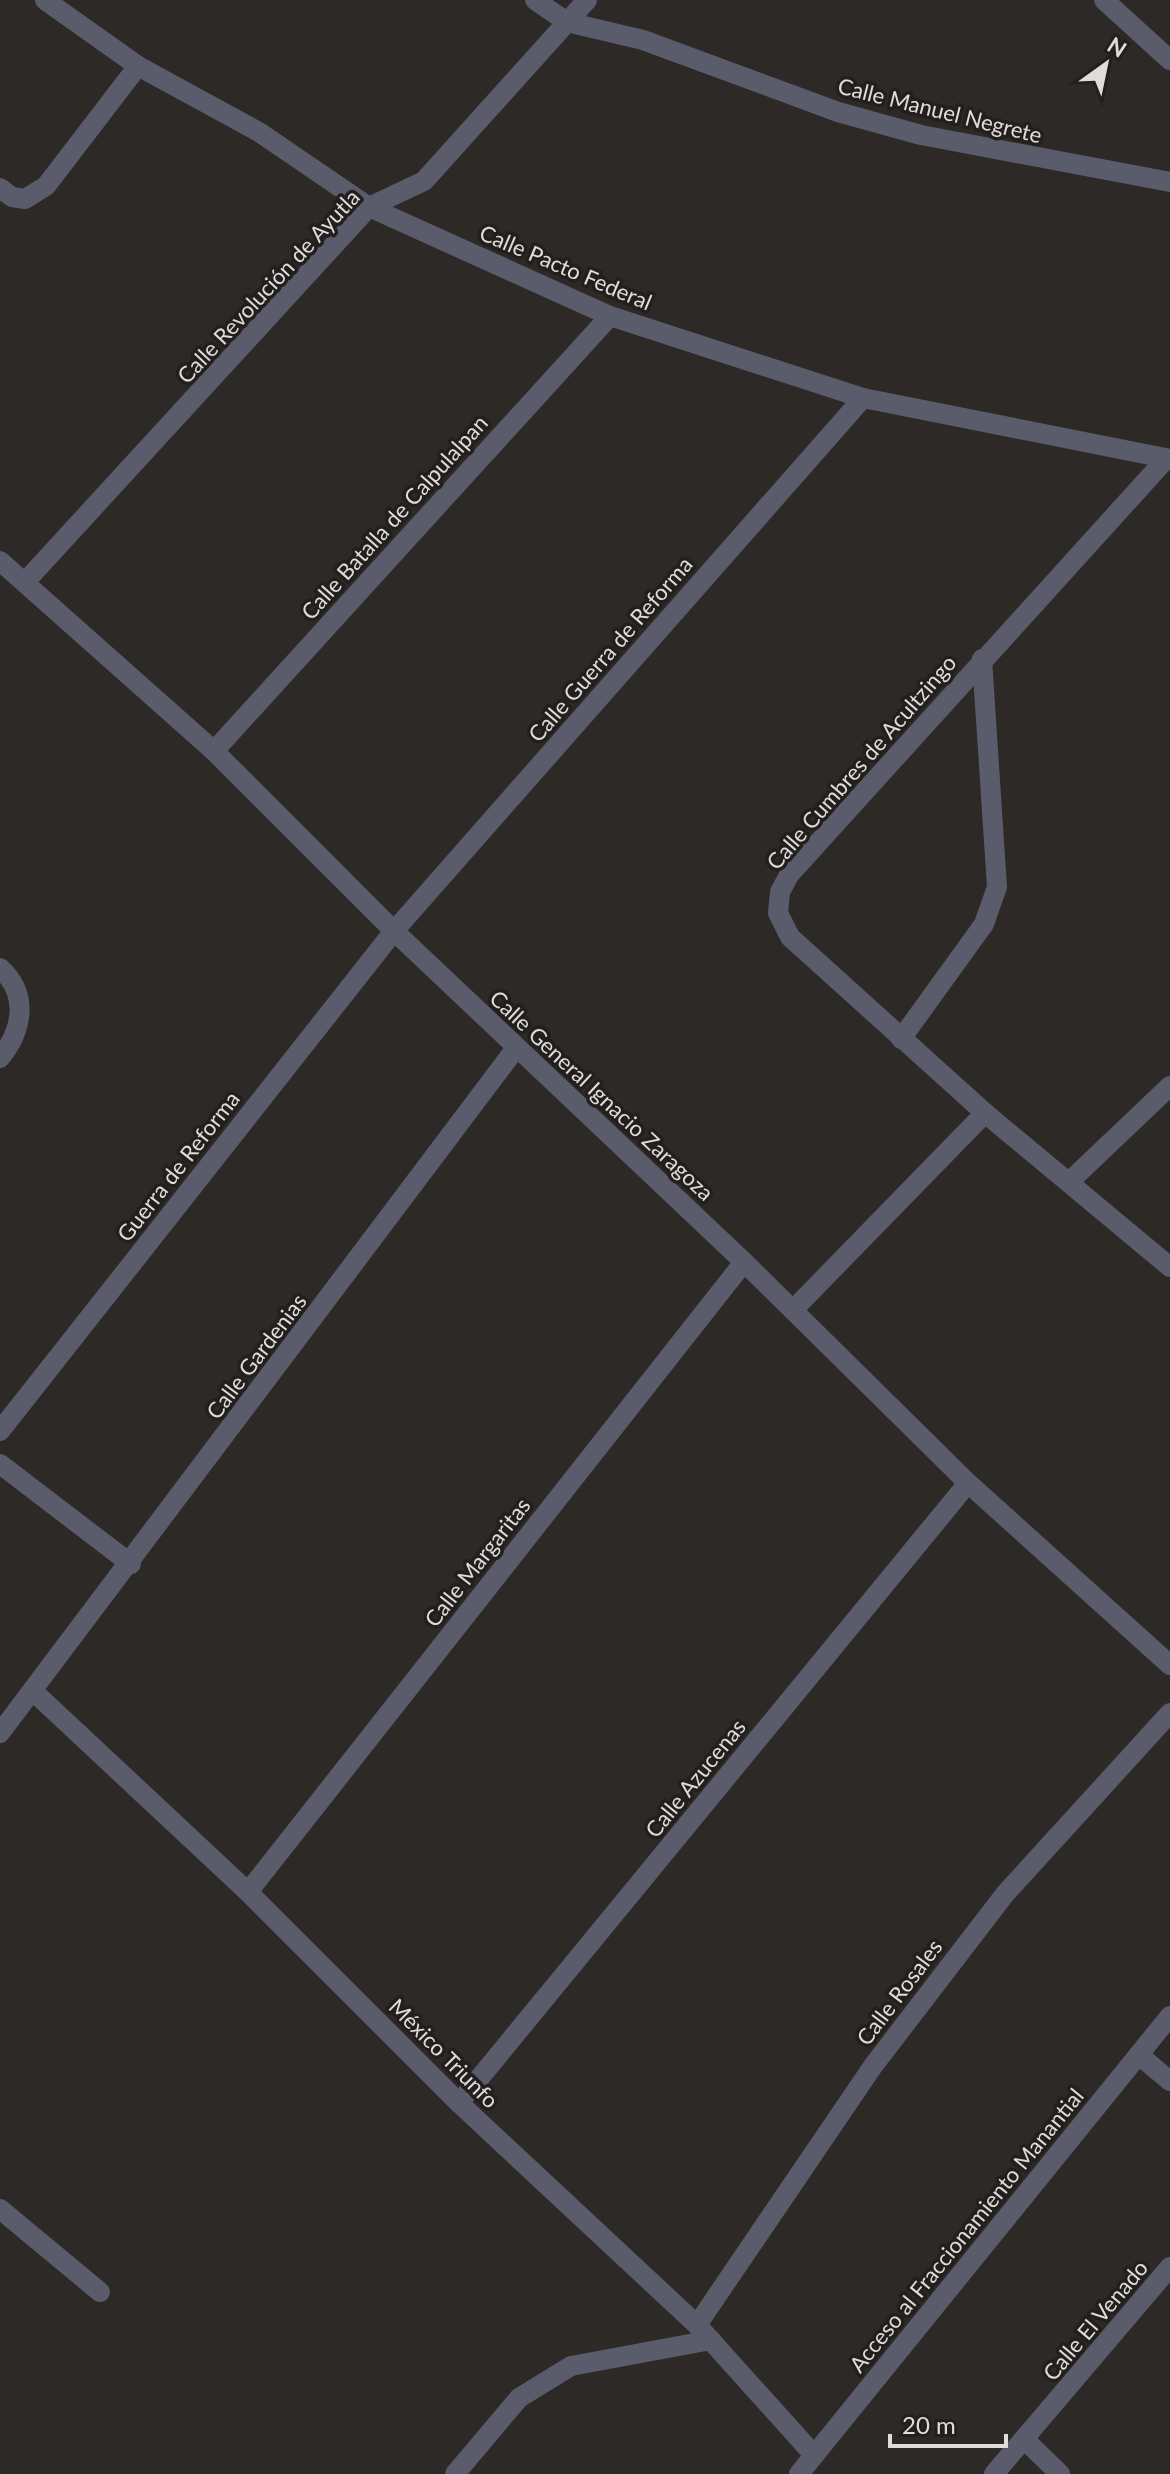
<svg xmlns="http://www.w3.org/2000/svg" width="1170" height="2474" font-family="Lato,sans-serif">
  <rect width="100%" height="100%" fill="#2d2926"/>
  <g fill="none" stroke-linecap="round" stroke-linejoin="round">
    <g stroke="#5a5b6b" stroke-width="20">
      <path d="M45 0 138 66 259 132 369 207 610 316 863 398 1170 459"/>
      <path d="M535 0 567 22 643 40 838 112 921 135 1170 182"/>
      <path d="M1104 0 1170 60"/>
      <path d="M0 188 12 197 25 199 46 186 138 66"/>
      <path d="M1166 459 789 875 780 892 778 913 790 937 985 1113 1170 1267"/>
      <path d="M0 561 214 751 394 931 744 1262 968 1483 1170 1665"/>
      <path d="M25 582 369 207 424 181 587 0"/>
      <path d="M214 751 610 316"/>
      <path d="M0 968C29 994 23 1030 0 1058"/>
      <path d="M901 1039 984 924 997 887 982 659"/>
      <path d="M1069 1182 1170 1086"/>
      <path d="M793 1310 985 1113"/>
      <path d="M0 1431 394 931 863 398"/>
      <path d="M0 1464 131 1564"/>
      <path d="M34 1692 248 1892 459 2103 697 2325 814 2455"/>
      <path d="M0 1733 516 1048"/>
      <path d="M248 1892 744 1262"/>
      <path d="M1139 2055 1170 2081"/>
      <path d="M459 2103 968 1483"/>
      <path d="M0 2209 100 2292"/>
      <path d="M697 2325 873 2066 1005 1894 1170 1713"/>
      <path d="M1025 2440 1060 2474"/>
      <path d="M455 2474 519 2398 571 2366 711 2340"/>
      <path d="M799 2474 1170 2016"/>
      <path d="M994 2474 1170 2267"/>
    </g>
  </g>
  <g text-anchor="middle" dominant-baseline="central" stroke-width="7" stroke-linejoin="round" paint-order="stroke">
    <g font-size="22" fill="#e0dcdb" stroke="#231f1d">
      <text transform="translate(940 110) rotate(14)">Calle Manuel Negrete</text>
      <text transform="translate(566 267) rotate(23)">Calle Pacto Federal</text>
      <text transform="translate(268 286) rotate(-47)">Calle Revolución de Ayutla</text>
      <text transform="translate(394 517) rotate(-48)">Calle Batalla de Calpulalpan</text>
      <text transform="translate(610 649) rotate(-49)">Calle Guerra de Reforma</text>
      <text transform="translate(861 762) rotate(-49)">Calle Cumbres de Acultzingo</text>
      <text transform="translate(602 1095) rotate(43)">Calle General Ignacio Zaragoza</text>
      <text transform="translate(178 1166) rotate(-52)">Guerra de Reforma</text>
      <text transform="translate(256 1356) rotate(-53)">Calle Gardenias</text>
      <text transform="translate(477 1562) rotate(-52)">Calle Margaritas</text>
      <text transform="translate(695 1778) rotate(-51)">Calle Azucenas</text>
      <text transform="translate(899 1992) rotate(-53)">Calle Rosales</text>
      <text transform="translate(444 2053) rotate(45)">México Triunfo</text>
      <text transform="translate(966 2230) rotate(-51)">Acceso al Fraccionamiento Manantial</text>
      <text transform="translate(1095 2320) rotate(-50)">Calle El Venado</text>
    </g>
  </g>
  <g transform="translate(1106 64) rotate(33)" stroke="#231f1d" stroke-width="6" paint-order="stroke">
  <path d="M0-6L14 30L0 20L-14 30Z" fill="#e0dcdb"/>
  <text y="-12" font-size="22" font-weight="bold" text-anchor="middle" fill="#e0dcdb">N</text>
  </g>
  <path d="M890 2434v12h116v-12" fill="none" stroke="#e0dcdb" stroke-width="4"/>
  <text x="902" y="2434" font-size="24" fill="#e0dcdb" stroke="#231f1d" stroke-width="6" paint-order="stroke">20 m</text>
</svg>
